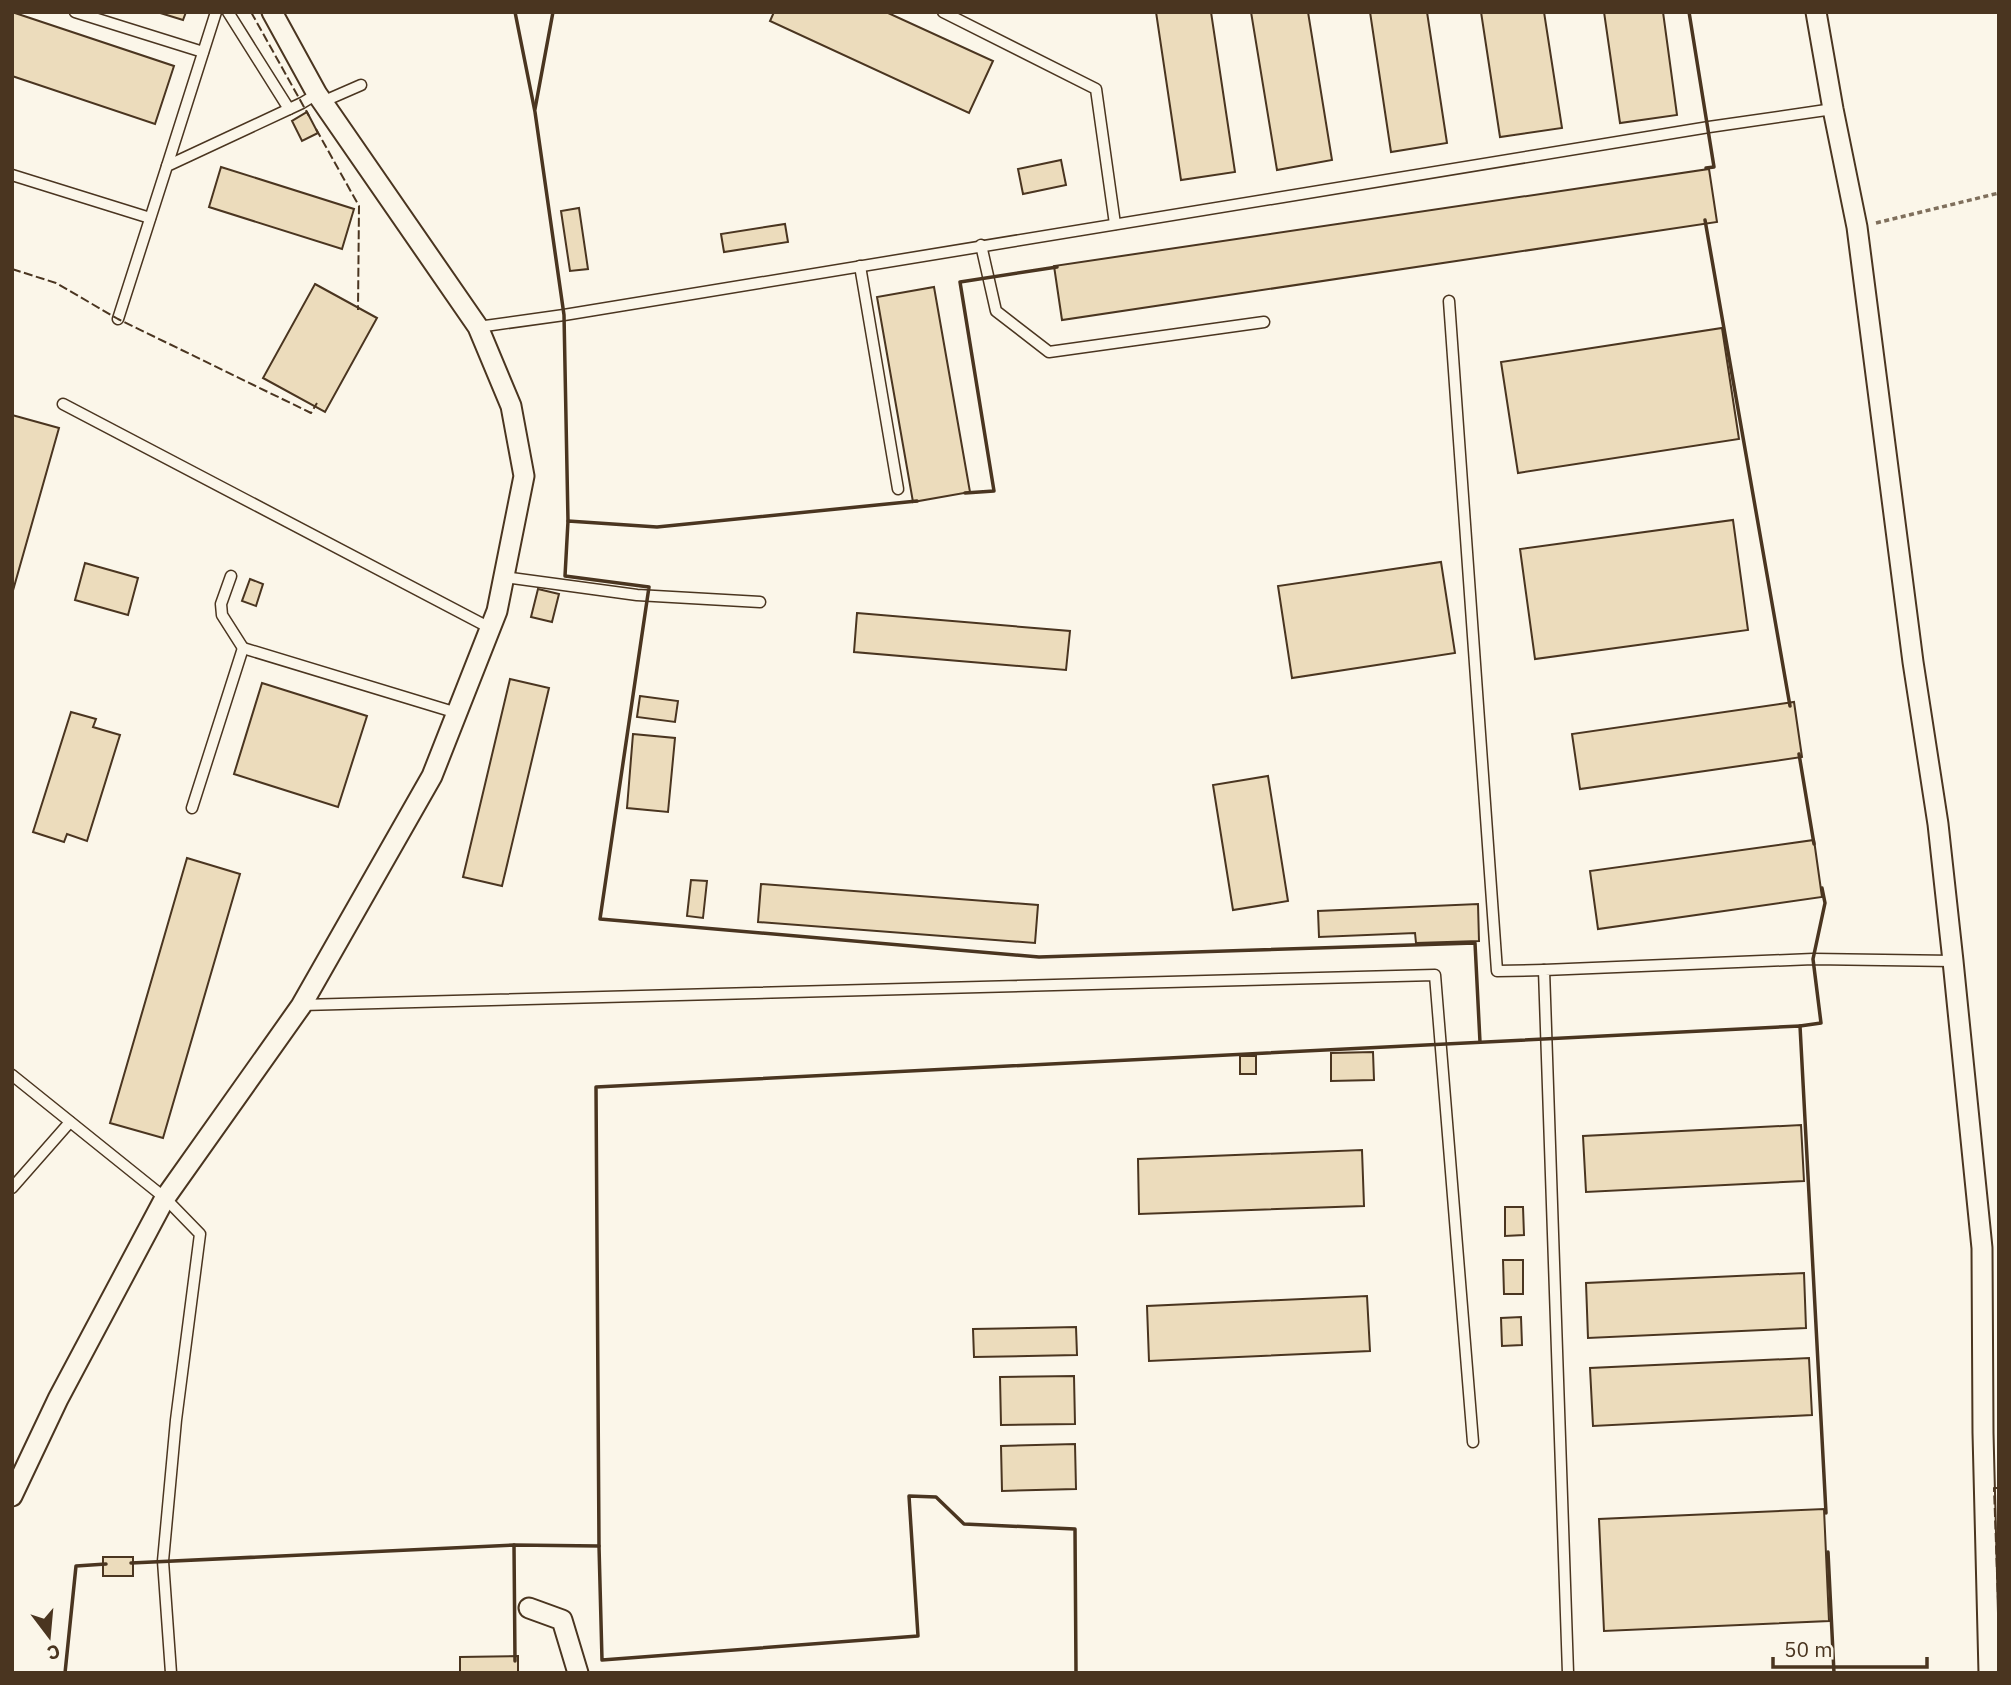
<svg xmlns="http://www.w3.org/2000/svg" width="2011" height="1685" font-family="'IBM Plex Sans',sans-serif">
  <rect width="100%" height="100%" fill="#fbf6e9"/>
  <g fill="#ecdcbc" stroke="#4a3520" stroke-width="2">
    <path d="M12 12 174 66 155 124 12 76Z"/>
    <path d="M157 12H186L183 20Z"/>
    <path d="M774 12H886L993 61 969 113 770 21Z"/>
    <path d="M1156 12H1211L1235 172 1181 180Z"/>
    <path d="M1251 12H1308L1332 160 1277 170Z"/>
    <path d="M1370 12H1427L1447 143 1391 152Z"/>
    <path d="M1481 12H1544L1562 128 1500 137Z"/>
    <path d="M1604 12H1663L1677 115 1620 123Z"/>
    <path d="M307 112 318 133 302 141 292 121Z"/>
    <path d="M1061 160 1066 185 1023 194 1018 169Z"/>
    <path d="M221 167 354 209 342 249 209 207Z"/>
    <path d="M1709 169 1717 222 1062 320 1054 266Z"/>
    <path d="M579 208 588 269 570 271 561 211Z"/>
    <path d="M785 224 788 242 724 252 721 234Z"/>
    <path d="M315 284 377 318 325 412 263 378Z"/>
    <path d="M934 287 970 492 913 502 877 297Z"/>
    <path d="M1722 328 1739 439 1518 473 1501 362Z"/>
    <path d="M12 415 59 428 12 594Z"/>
    <path d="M1733 520 1748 630 1535 659 1520 549Z"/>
    <path d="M1441 562 1455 653 1292 678 1278 586Z"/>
    <path d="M85 563 138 578 128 615 75 600Z"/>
    <path d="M250 579 263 584 256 606 242 601Z"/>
    <path d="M538 589 559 594 552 622 531 617Z"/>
    <path d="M857 613 1070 631 1066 670 854 652Z"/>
    <path d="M510 679 549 688 502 886 463 877Z"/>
    <path d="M262 683 367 716 338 807 234 774Z"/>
    <path d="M640 696 678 701 675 722 637 717Z"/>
    <path d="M1794 702 1802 757 1580 789 1572 734Z"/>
    <path d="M71 712 96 719 93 727 120 735 87 841 67 834 64 842 33 832Z"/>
    <path d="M633 734 675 738 668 812 627 808Z"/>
    <path d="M1268 776 1288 901 1233 910 1213 785Z"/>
    <path d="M1814 840 1822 897 1598 929 1590 871Z"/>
    <path d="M187 858 240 874 163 1138 110 1123Z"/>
    <path d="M691 880 707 881 703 918 687 916Z"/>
    <path d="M761 884 1038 905 1035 943 758 922Z"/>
    <path d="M1478 904 1479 941 1416 943 1415 933 1319 937 1318 911Z"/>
    <path d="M1373 1052 1374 1080 1331 1081V1053Z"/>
    <rect x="1240" y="1056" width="16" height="18"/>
    <path d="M1801 1125 1804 1181 1586 1192 1583 1136Z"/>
    <path d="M1362 1150 1364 1206 1139 1214 1138 1159Z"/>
    <path d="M1505 1207H1523L1524 1235 1505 1236Z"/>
    <path d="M1503 1260H1523V1294H1504Z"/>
    <path d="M1804 1273 1806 1328 1588 1338 1586 1283Z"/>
    <path d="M1367 1296 1370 1351 1149 1361 1147 1306Z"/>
    <path d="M1521 1317 1522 1345 1502 1346 1501 1318Z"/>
    <path d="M1076 1327 1077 1355 974 1357 973 1329Z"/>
    <path d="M1809 1358 1812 1415 1593 1426 1590 1368Z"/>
    <path d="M1074 1376 1075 1424 1001 1425 1000 1377Z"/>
    <path d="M1075 1444 1076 1489 1002 1491 1001 1446Z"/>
    <path d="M1824 1509 1829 1621 1604 1631 1599 1519Z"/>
    <rect x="103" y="1557" width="30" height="19"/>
    <path d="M518 1656V1673H460V1657Z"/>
  </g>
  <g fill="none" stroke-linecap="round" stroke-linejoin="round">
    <g stroke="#4a3520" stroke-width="13">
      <g id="lane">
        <path d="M75 12 203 52"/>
        <path d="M228 12 289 109"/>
        <path d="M943 12 1096 89 1115 224"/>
        <path d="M322 102 361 85"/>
        <path d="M167 166 216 12"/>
        <path d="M12 175 150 218"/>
        <path d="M981 245 996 311 1049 352 1264 322"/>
        <path d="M860 266 898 489"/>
        <path d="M1449 301 1497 971 1544 970"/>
        <path d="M118 319 167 166 302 103 317 94"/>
        <path d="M478 327 564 315 1709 127 1833 109"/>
        <path d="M63 404 490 628"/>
        <path d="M231 576 221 604 222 615 243 648"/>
        <path d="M504 577 637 595 760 602"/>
        <path d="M192 808 243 648 457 713"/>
        <path d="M302 1005 1435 975 1473 1442"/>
        <path d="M12 1075 165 1198 200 1234 176 1420 163 1561 171 1673"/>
        <path d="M12 1188 70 1122"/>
        <path d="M1568 1673 1544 970 1813 959 1953 961"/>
      </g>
    </g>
    <g stroke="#4a3520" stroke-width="23">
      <g id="street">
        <path d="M1816 12 1833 109 1857 227 1913 662 1938 824 1953 961 1982 1248 1983 1433 1989 1673"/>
        <path d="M12 1496 58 1399 165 1198 301 1006 432 776 497 611 524 476 511 406 478 327 317 94 272 12"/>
        <path d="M529 1608 562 1620 578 1673"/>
      </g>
    </g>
    <path stroke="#7f6f5c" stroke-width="3.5" stroke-dasharray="5 3.5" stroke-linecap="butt" d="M1876 223 1999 193"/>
    <use href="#lane" stroke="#fbf6e9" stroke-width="10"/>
    <use href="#street" stroke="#fbf6e9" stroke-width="19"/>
    <g stroke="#4a3520" stroke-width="2" stroke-dasharray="9 3.5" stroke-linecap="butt">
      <path d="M251 12 309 116"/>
      <path d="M316 129 359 206 358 310"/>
      <path d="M12 269 56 283 118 319 311 413 317 403"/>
      <path d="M1999 1488H1994L1999 1628"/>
    </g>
    <g stroke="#4a3520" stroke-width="3.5">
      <path d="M515 12 535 112 564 315 568 521"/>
      <path d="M1689 12 1714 167 1706 168"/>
      <path d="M535 109 553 12"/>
      <path d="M1705 220 1790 706"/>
      <path d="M965 493 994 491 960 282 1057 267"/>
      <path d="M917 501 657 527 568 521 565 576 649 587 600 919 1039 957 1475 943 1480 1042"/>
      <path d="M1799 754 1814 844"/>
      <path d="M1800 1026 1821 1023 1813 959 1825 903 1822 888"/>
      <path d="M514 1545 515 1661"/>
      <path d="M1828 1552 1834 1673"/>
      <path d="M131 1563 514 1545 599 1546"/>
      <path d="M65 1673 76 1566 106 1564"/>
      <path d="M1076 1673 1075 1529 964 1524 936 1497 909 1496 918 1636 602 1660 599 1546 596 1087 1800 1026 1826 1513"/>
    </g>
  </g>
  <rect width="2011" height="1685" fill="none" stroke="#4a3520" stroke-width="28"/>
  <g transform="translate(49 1636) rotate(164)" stroke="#fbf6e9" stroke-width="5" paint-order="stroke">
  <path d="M0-5L12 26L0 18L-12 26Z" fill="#4a3520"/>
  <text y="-10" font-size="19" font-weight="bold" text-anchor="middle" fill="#4a3520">С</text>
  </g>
  <path d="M1773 1657v10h154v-10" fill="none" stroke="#4a3520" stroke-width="3.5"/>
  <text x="1784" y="1657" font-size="21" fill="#4a3520" stroke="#fbf6e9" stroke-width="5" paint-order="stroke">50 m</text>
</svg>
